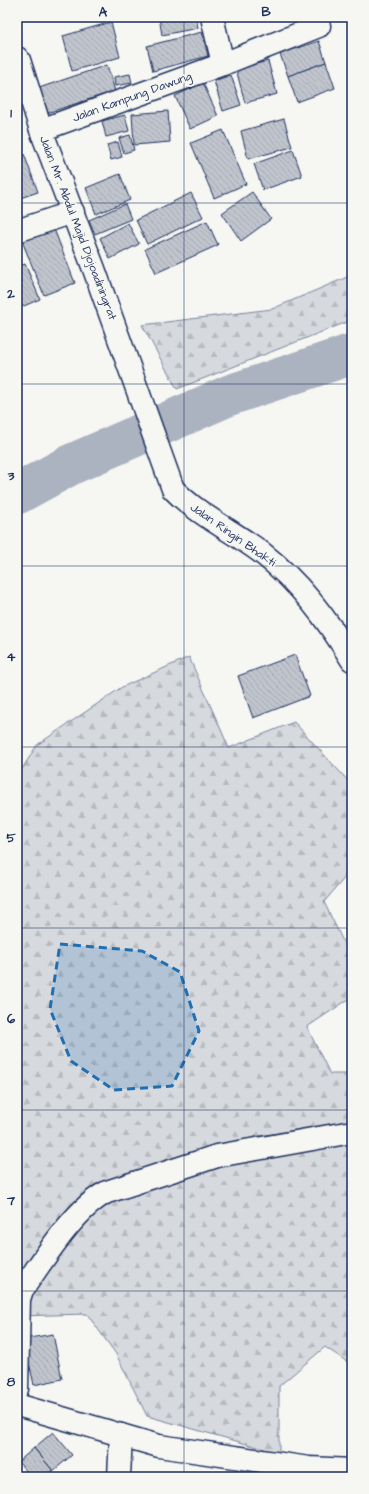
<svg xmlns="http://www.w3.org/2000/svg" width="369" height="1494" font-family="'Architects Daughter',sans-serif">
  <defs>
    <pattern id="forest-firs" width="22" height="20" patternUnits="userSpaceOnUse"><rect width="22" height="20" fill="#d6d9dd"/><path d="M5 1l3.5 6h-7zM16 11l3.5 6h-7z" fill="#b7bbc0"/></pattern>
    <pattern id="building-back-hatch" width="6" height="6" patternUnits="userSpaceOnUse"><rect width="6" height="6" fill="#c0c4cd"/><path d="M-1 5l2 2M0 0l6 6M5-1l2 2" fill="none" stroke="#a4a9b2"/></pattern>
  </defs>
  <rect width="100%" height="100%" fill="#f6f6f2"/>
  <filter id="ink" filterUnits="userSpaceOnUse"><feTurbulence type="fractalNoise" baseFrequency=".025" numOctaves="2"/><feDisplacementMap in="SourceGraphic" scale="8" xChannelSelector="R" yChannelSelector="G"/><feConvolveMatrix kernelMatrix="1 2 1 2 8 2 1 2 1" color-interpolation-filters="sRGB"/></filter>
  <g filter="url(#ink)">
    <g fill="url(#forest-firs)" stroke="#78849e">
      <path d="M352 275V320L177 389 142 325 272 309Z"/>
      <path d="M189 657 229 748 294 722 352 785V869L324 902 352 960V997L307 1027 330 1074H352V1365L325 1347 279 1386V1453L147 1416 116 1354 87 1314 17 1316V777L37 745 122 687Z"/>
    </g>
    <g fill="none" stroke-linecap="round" stroke-linejoin="round">
      <path stroke="#abb2c0" stroke-width="41" d="M17 494 72 464 230 395 352 354"/>
    </g>
    <g fill="url(#building-back-hatch)" stroke="#1b2f5e">
      <path d="M159 17H196L198 28 162 35Z"/>
      <path d="M111 22 120 57 72 71 63 36Z"/>
      <path d="M202 32 208 56 153 71 147 46Z"/>
      <path d="M319 41 326 62 288 76 280 54Z"/>
      <path d="M268 61 277 94 245 103 236 69Z"/>
      <path d="M326 62 335 88 297 102 288 76Z"/>
      <path d="M107 65 115 91 47 113 39 88Z"/>
      <path d="M130 74 132 83 115 86 114 77Z"/>
      <path d="M231 75 241 105 223 111 214 81Z"/>
      <path d="M203 83 218 116 190 129 175 96Z"/>
      <path d="M168 111 170 142 134 145 132 114Z"/>
      <path d="M125 115 129 131 106 137 102 121Z"/>
      <path d="M284 119 292 147 248 159 241 131Z"/>
      <path d="M223 130 246 184 214 198 191 143Z"/>
      <path d="M130 135 134 150 124 153 119 138Z"/>
      <path d="M118 142 122 157 111 160 107 145Z"/>
      <path d="M293 150 302 176 263 190 254 164Z"/>
      <path d="M24 154 38 192 17 199V156Z"/>
      <path d="M120 174 130 200 96 214 86 188Z"/>
      <path d="M252 192 271 219 241 241 222 213Z"/>
      <path d="M191 193 203 217 147 244 136 220Z"/>
      <path d="M125 204 131 219 95 234 89 220Z"/>
      <path d="M207 221 218 245 156 273 145 249Z"/>
      <path d="M128 223 139 244 110 259 100 238Z"/>
      <path d="M54 229 75 283 44 295 22 241Z"/>
      <path d="M25 264 40 299 17 309V267Z"/>
      <path d="M295 655 310 696 253 718 238 676Z"/>
      <path d="M53 1334 62 1379 34 1385 24 1339Z"/>
      <path d="M53 1432 72 1455 53 1471 34 1448Z"/>
      <path d="M34 1448 53 1471 46 1477H32L18 1462Z"/>
    </g>
    <g fill="none" stroke-linecap="round" stroke-linejoin="round">
      <g stroke="#1b2f5e" stroke-width="25">
        <g id="minor">
          <path d="M212 17 223 64"/>
          <path d="M17 58 19 60 41 130 94 269 173 489C198 515 233 531 262 553 300 583 327 619 352 660"/>
          <path d="M41 130 223 64 319 26"/>
          <path d="M17 231 73 212"/>
          <path d="M17 1389 19 1299 22 1290C43 1260 75 1208 107 1192L217 1156 352 1132"/>
          <path d="M17 1405 159 1446 309 1468 352 1470"/>
          <path d="M119 1477 121 1435"/>
        </g>
      </g>
      <use href="#minor" stroke="#f6f6f2" stroke-width="22"/>
    </g>
  </g>
  <path fill="#1f6fb2" fill-opacity="0.2" stroke="#1f6fb2" stroke-width="3" stroke-dasharray="8 5" stroke-linejoin="round" d="M60 944 142 951 180 972 199 1031 172 1086 114 1090 71 1061 50 1009Z"/>
  <path fill="none" stroke="#1b2f5e" stroke-width="1" stroke-opacity="0.55" d="M184 17V1477M17 203H352M17 384H352M17 566H352M17 747H352M17 928H352M17 1110H352M17 1291H352"/>
  <g text-anchor="middle" dominant-baseline="central" stroke-width="3.5" stroke-linejoin="round" paint-order="stroke">
    <g font-size="12" fill="#1b2f5e" stroke="#f6f6f2">
      <text transform="translate(132 97) rotate(-20)">Jalan Kampung Dawung</text>
      <text transform="translate(78 228) rotate(69)">Jalan Mr. Abdul Majid Djojoadiningrat</text>
      <text transform="translate(233 535) rotate(35)">Jalan Ringin Bhakti</text>
    </g>
  </g>
  <rect width="369" height="1494" fill="none" stroke="#f6f6f2" stroke-width="44"/>
  <rect x="22" y="22" width="325" height="1450" fill="none" stroke="#1b2f5e" stroke-width="1.5"/>
  <g font-size="13" text-anchor="middle" font-weight="bold" fill="#1b2f5e">
    <text x="103" y="16">A</text>
    <text x="266" y="16">B</text>
    <text x="11" y="117">1</text>
    <text x="11" y="298">2</text>
    <text x="11" y="480">3</text>
    <text x="11" y="661">4</text>
    <text x="11" y="842">5</text>
    <text x="11" y="1023">6</text>
    <text x="11" y="1205">7</text>
    <text x="11" y="1386">8</text>
  </g>
</svg>
